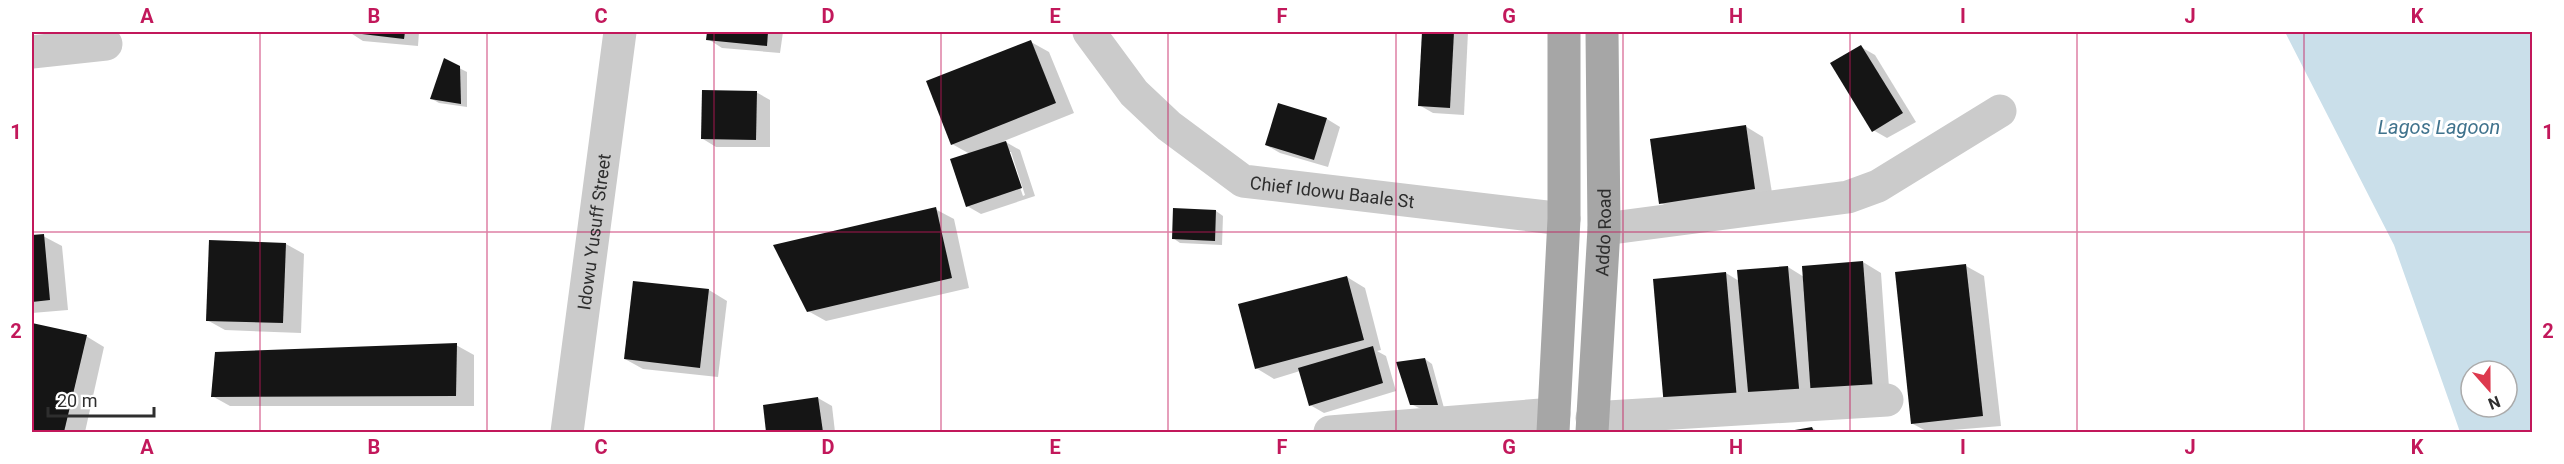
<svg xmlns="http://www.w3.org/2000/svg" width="2564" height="464" font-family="Roboto,sans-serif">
  <rect width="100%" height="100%" fill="#fff"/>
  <path fill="#cadfea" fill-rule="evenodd" d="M2285 32H2532V432H2460L2394 245ZM2471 371H2507V407H2471Z"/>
  <g fill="#0003" fill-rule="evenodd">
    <path d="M349 32H419L418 46 363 41Z"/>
    <path d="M709 32H783L780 53 722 48 708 39Z"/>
    <path d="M1423 32H1468L1464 115 1433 113 1419 105Z"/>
    <path d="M1031 42 1049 52 1074 113 1004 141 1020 150 1035 196 981 214 967 206 970 154 952 144ZM1008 152H1011L1025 195 1023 196Z"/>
    <path d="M1861 47 1875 55 1916 122 1887 138 1873 130Z"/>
    <path d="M459 68 467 72V107L439 103 432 99Z"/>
    <path d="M756 92 770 100V147H716L703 139Z"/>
    <path d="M1327 119 1340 127 1328 167 1280 153 1266 145Z"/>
    <path d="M1745 126 1763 137 1773 199 1679 213 1661 203Z"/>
    <path d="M935 209 954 219 969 288 826 321 808 311Z"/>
    <path d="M1216 211 1223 216 1222 245 1180 243 1173 238Z"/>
    <path d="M43 236 62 246 68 310 32 313V237Z"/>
    <path d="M286 244 304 254 301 333 225 330 207 320Z"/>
    <path d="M1863 262 1881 273 1890 402 1684 416 1726 273 1739 281 1788 267 1804 277Z"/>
    <path d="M1966 266 1984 276 2001 426 1928 432 1913 424Z"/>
    <path d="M1347 277 1365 288 1381 350 1377 351 1386 356 1396 391 1324 413 1310 405 1300 371 1274 379 1256 368Z"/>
    <path d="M709 290 727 301 718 377 643 369 625 359Z"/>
    <path d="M32 324 86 336 104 347 85 432H32Z"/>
    <path d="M456 345 474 355V406H230L212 396Z"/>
    <path d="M1425 359 1432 364 1444 408H1419L1411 404Z"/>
    <path d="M818 398 832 406 835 432H768L764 406Z"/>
    <path d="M1812 428 1819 432H1791Z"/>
  </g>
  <g fill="#151515">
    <path d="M345 32H405L404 39Z"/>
    <path d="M707 32H768L767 46 706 40Z"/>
    <path d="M1422 32H1454L1450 108 1418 106Z"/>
    <path d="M1031 40 1056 103 951 145 926 81Z"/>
    <path d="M1861 45 1903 113 1872 132 1830 63Z"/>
    <path d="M444 58 460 66 461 104 430 99Z"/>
    <path d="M702 90 757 91 756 140 701 139Z"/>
    <path d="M1278 103 1327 118 1314 160 1265 145Z"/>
    <path d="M1746 125 1755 189 1659 204 1650 139Z"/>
    <path d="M1006 141 1022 188 966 207 950 159Z"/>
    <path d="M936 207 952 278 807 312 773 245Z"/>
    <path d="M1173 208 1216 210 1215 241 1172 239Z"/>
    <path d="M44 234 50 300 32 302V235Z"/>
    <path d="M209 240 286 243 283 323 206 321Z"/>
    <path d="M1863 261 1873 392 1811 397 1802 266Z"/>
    <path d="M1966 264 1983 416 1911 424 1895 272Z"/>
    <path d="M1788 266 1800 399 1749 403 1737 270Z"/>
    <path d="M1726 272 1737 400 1664 407 1653 279Z"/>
    <path d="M1347 276 1364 340 1255 369 1238 304Z"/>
    <path d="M633 281 709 289 700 368 624 359Z"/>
    <path d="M32 323 87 335 64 432H32Z"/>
    <path d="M457 343 456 396 211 397 215 352Z"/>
    <path d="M1373 346 1383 383 1309 406 1298 368Z"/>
    <path d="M1425 358 1438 405H1410L1396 362Z"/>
    <path d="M818 397 823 432H766L763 405Z"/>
    <path d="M1812 427 1814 432H1789V431Z"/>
  </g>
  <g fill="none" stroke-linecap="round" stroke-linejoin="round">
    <g stroke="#cbcbcb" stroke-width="33">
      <path id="s1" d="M1089 32 1134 93 1169 126 1243 181 1564 219"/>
      <path d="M32 52 106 44"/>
      <path d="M1604 229 1848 197 1878 186 2000 111"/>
      <path d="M1592 418 1887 400"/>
      <path id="s2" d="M567 432 620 32"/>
      <path d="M1330 432 1554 414"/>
    </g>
    <g stroke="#a6a6a6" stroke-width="33">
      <path d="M1553 432 1564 219V32"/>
      <path id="s3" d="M1592 432 1604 229 1602 32"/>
    </g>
  </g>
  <path fill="none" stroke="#c2185b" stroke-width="1.5" stroke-opacity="0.55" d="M260 32V432M487 32V432M714 32V432M941 32V432M1168 32V432M1396 32V432M1623 32V432M1850 32V432M2077 32V432M2304 32V432M32 232H2532"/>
  <g text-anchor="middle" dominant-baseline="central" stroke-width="6" stroke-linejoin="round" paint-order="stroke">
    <g font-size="18" fill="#2e2e2e" stroke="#fff">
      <text stroke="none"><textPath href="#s1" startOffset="306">Chief Idowu Baale St</textPath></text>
      <text stroke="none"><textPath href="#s2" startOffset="202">Idowu Yusuff Street</textPath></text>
      <text stroke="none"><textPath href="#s3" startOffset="200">Addo Road</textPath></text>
    </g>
    <g font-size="20" font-style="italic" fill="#40738d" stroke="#fff">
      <text x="2439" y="127">Lagos Lagoon</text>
    </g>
  </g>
  <rect width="2564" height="464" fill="none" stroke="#ffffff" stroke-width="66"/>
  <g transform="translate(2489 389) rotate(159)"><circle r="28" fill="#ffffff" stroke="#ababab" stroke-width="1.5"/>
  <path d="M0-4.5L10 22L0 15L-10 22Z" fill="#dd394e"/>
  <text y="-9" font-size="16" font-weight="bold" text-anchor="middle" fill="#2e2e2e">N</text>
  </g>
  <path d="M48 407v9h106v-9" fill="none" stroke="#2e2e2e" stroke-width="3"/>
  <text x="57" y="407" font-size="18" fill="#2e2e2e" stroke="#ffffff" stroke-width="4.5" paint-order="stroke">20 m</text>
  <rect x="33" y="33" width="2498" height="398" fill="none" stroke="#c2185b" stroke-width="2"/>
  <g font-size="20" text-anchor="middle" font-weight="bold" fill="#c2185b">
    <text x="147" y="23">A</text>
    <text x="374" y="23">B</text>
    <text x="601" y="23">C</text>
    <text x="828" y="23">D</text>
    <text x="1055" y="23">E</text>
    <text x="1282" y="23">F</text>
    <text x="1509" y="23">G</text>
    <text x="1736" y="23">H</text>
    <text x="1963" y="23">I</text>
    <text x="2190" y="23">J</text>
    <text x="2417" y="23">K</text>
    <text x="16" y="139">1</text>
    <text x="2548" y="139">1</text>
    <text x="16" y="338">2</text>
    <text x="2548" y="338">2</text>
    <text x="147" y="454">A</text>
    <text x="374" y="454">B</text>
    <text x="601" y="454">C</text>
    <text x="828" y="454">D</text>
    <text x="1055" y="454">E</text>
    <text x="1282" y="454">F</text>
    <text x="1509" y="454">G</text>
    <text x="1736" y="454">H</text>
    <text x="1963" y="454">I</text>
    <text x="2190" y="454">J</text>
    <text x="2417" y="454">K</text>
  </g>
</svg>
